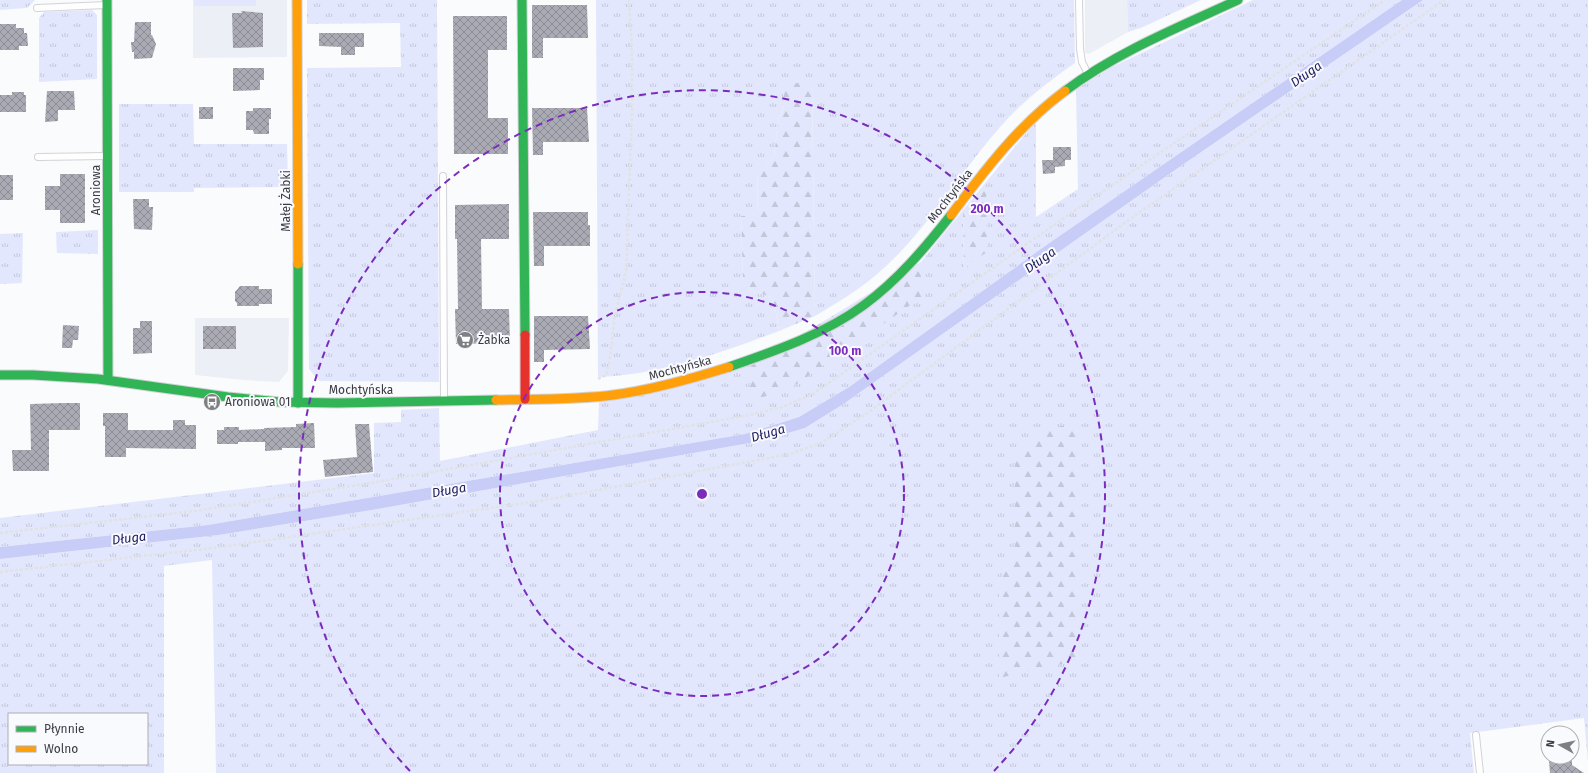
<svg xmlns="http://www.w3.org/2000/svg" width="1588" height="773" font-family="'Fira Sans',sans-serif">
  <defs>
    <pattern id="grass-tufts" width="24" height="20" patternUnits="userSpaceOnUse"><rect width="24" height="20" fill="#e3e7fd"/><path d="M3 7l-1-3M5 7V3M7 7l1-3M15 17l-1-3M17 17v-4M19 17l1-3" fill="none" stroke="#c4c7da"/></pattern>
    <pattern id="forest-firs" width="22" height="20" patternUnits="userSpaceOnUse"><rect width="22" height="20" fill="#e3e7fd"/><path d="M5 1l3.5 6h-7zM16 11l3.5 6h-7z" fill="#c4c7da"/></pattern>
    <pattern id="building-cross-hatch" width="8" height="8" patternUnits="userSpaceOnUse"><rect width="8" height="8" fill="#a9aab4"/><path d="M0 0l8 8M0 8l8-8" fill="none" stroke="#8b8c94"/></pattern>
  </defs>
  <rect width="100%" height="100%" fill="#fafbfc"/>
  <g fill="#edeff7">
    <path d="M193 0H287V57L193 58Z"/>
    <path d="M1085 0H1127L1128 32 1089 54 1085 53Z"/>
    <path d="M195 318H289L288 371 279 382 242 380 195 375Z"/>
  </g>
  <g fill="url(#grass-tufts)" fill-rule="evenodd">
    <path d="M0 0H35L27 8 0 10Z"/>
    <path d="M307 0H437L439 382 319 381 309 369 307 68 401 67 400 23 307 24Z"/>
    <path d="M596 0H1074L1075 63C1049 81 1022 102 1001 126 961 171 930 226 885 267 864 287 840 301 815 316L812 83H784V106L778 122 774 157 766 166 758 169 757 215 741 217 743 284 756 292 771 297 776 312 779 331C720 353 661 375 598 377Z"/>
    <path d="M1127 0H1201L1143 27 1128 32Z"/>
    <path d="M1253 0H1402L1045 246 849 387 799 417 745 434 208 525 0 547V518L374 473V423L401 422V410L439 408 440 461 598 430 599 401 752 365 921 262 963 210 964 268 986 252V182L1036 121V217L1078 189 1076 89 1112 67Z"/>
    <path d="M1423 0H1588V762L1584 718 1470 733 1474 773H216L212 560 164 566V773H0V559L219 535 372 510 761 441 805 428 842 405 1175 170ZM1015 557 1000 678 999 581ZM9 714H147V764H9Z"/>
    <path d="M92 10 97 15V79L39 82V18L44 12Z"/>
    <path d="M119 104H193L194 144H287L288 187 194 188V192H119Z"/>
    <path d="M98 230V254L57 253 56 232Z"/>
    <path d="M23 233 22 283 0 284V234Z"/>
  </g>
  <g fill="url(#forest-firs)">
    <path d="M784 83H812L815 316 779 331 776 312 771 297 756 292 743 284 741 216 757 215 758 168 766 166 774 157 778 122 784 106Z"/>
    <path d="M986 182 987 252 964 268 963 210Z"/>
    <path d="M921 262 922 297 785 392 748 400 752 365Z"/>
    <path d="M1076 423 1080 660 999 678V581L1015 557V456L1047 429Z"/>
  </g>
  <rect fill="#e3e7fd" x="194" y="0" width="62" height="6"/>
  <path fill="#c8cdf7" d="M1402 0H1423L1175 170 842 405 805 428 761 441 372 510 219 535 0 559V547L208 525 745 434 799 417 849 387 1045 246Z"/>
  <g fill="url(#building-cross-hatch)">
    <path d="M532 5H587L588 38H543V58H532Z"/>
    <path d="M241 11 263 13V47L233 48 232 13H242Z"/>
    <path d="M453 16H507V50H488V118H508V154H454Z"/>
    <path d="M135 22H151V35H152L156 44 152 58 134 59V52H132L131 42H134Z"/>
    <path d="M0 24H16V28H24V33H27L28 46H19V50H0Z"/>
    <path d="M319 33H364V47H355V55H341V47L319 46Z"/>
    <path d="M233 68H264V80H260V90L233 91Z"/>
    <path d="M47 91H74L75 110H58V121L45 122Z"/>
    <path d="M12 92H24V95H26V112H0V95H12Z"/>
    <rect x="199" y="107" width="14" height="12"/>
    <path d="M253 108H271V119H269V134H254L253 130H246V111H253Z"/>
    <path d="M532 108H587L589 142H543V155H533Z"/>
    <path d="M1053 147H1071V160H1065V166L1055 167V173L1043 174 1042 160H1053Z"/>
    <path d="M60 174H85V223H60V210H45V186H60Z"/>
    <rect x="0" y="175" width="13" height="25"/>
    <path d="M133 199H149V207H153L152 230 134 229Z"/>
    <path d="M509 204V239H481L482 309H509L510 343 456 344 455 309H458L457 239H455V205Z"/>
    <path d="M533 212H588V225H590V246H544V266H534Z"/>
    <path d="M240 286H259V289H272V304H259V306H237V303L235 301V292Z"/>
    <path d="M534 316H588L590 349 544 350V362H534Z"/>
    <path d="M140 321H152V353L133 354V328H140Z"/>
    <path d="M63 325 79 326 78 340H73L72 348H62Z"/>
    <rect x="203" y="326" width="33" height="23"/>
    <path d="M64 403H80V430H49V471H13L12 450H31L30 404Z"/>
    <path d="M103 413H128V430H173V420H185V425H196V449L126 448V457H105V426H103Z"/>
    <path d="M314 423 315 448H282V450L265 451V442H238V444H217V430H224V427H239V430L264 429V428L296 427V424Z"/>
    <path d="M355 424H369L373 472 325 477 323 460 357 457Z"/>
    <path d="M1551 757H1565V759H1572V765L1584 773H1550L1549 761H1552Z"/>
  </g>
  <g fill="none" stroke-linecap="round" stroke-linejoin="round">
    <g stroke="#d2d3d7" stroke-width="8">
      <g id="lane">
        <path d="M1079 0 1080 49 1082 62 1088 74"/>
        <path d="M37 8 106 5"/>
        <path d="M38 157 106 156"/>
        <path d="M443 176 444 402"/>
        <path d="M1476 735 1480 773"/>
      </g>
    </g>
    <g stroke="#d2d3d7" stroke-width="11">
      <g id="fast">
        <path d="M107 0 108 380"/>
        <path d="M522 0 525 335"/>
        <path d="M1065 91C1117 52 1179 27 1238 0"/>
        <path d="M298 264V403"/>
        <path d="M729 367C775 351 825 334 864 305 898 280 925 248 951 215"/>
        <path d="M0 375H33L98 379 228 397 280 402 337 403 496 400"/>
      </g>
    </g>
    <g stroke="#d2d3d7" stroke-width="11">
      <g id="slow">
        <path d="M297 0 298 264"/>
        <path d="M951 215C985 170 1019 125 1065 91"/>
        <path d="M496 400C535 399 574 400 613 395 652 390 691 379 729 367"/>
      </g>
    </g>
    <g stroke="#d2d3d7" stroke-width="11">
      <path id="jam" d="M525 335V399"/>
    </g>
    <g stroke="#e1e2e2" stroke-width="2.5" stroke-dasharray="3 2" stroke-linecap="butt">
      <path d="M598 379 606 375 609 365 615 314 626 272 632 114V52L629 0"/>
      <path d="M0 533 195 511 376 482 745 416 782 407 813 394 1061 220 1385 0"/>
      <path d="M0 572 214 548 539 501 790 454 823 442 870 411 1126 222 1444 0"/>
    </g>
    <use href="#lane" stroke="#fefeff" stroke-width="6"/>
    <use href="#fast" stroke="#30b455" stroke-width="9"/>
    <use href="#slow" stroke="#ff9f0a" stroke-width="9"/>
    <use href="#jam" stroke="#e5322d" stroke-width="9"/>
  </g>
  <g fill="none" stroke="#7b2cbf" stroke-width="2" stroke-dasharray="7 5">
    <circle cx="702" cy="494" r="202"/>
    <path d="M410 771A403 403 0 1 1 994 771"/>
  </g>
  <defs>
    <g id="supermarket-disc" transform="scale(0.9)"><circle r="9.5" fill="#7e7f84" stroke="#f9fafd"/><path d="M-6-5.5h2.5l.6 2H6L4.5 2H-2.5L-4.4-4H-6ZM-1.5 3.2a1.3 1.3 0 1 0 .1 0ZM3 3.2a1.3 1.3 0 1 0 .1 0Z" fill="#fff"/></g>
    <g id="bus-disc" transform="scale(0.9)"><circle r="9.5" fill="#7e7f84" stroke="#f9fafd"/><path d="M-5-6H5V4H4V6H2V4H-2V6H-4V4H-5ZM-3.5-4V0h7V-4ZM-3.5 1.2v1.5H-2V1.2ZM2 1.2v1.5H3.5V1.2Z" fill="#fff"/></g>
  </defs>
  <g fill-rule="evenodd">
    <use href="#supermarket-disc" x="465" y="340"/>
    <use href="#bus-disc" x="212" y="402"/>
  </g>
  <g text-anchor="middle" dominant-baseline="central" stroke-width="4" stroke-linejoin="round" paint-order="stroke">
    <g font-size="12" fill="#3b3c43" stroke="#f9fafd">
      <text transform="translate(96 190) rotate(-90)">Aroniowa</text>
      <text transform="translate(950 196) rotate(-52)">Mochtyńska</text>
      <text transform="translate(286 201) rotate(-90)">Małej Żabki</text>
      <text transform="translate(680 368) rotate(-15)">Mochtyńska</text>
      <text x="361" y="390">Mochtyńska</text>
    </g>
    <g font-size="12" fill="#3b3c43" stroke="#f9fafd" text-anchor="start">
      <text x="478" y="340">Żabka</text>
      <text x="225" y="402">Aroniowa 01</text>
    </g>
    <g font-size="13" font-style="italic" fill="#242064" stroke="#f9fafd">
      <text transform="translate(1306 74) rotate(-35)">Długa</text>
      <text transform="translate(1040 260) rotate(-35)">Długa</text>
      <text transform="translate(768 433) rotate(-16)">Długa</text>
      <text transform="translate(449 490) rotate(-10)">Długa</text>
      <text transform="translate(129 538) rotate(-7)">Długa</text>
    </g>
  </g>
  <circle cx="702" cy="494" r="6" fill="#7b2cbf" stroke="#f9fafd" stroke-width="2"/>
  <g font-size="12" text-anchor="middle" font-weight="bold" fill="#7b2cbf" stroke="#f9fafd" stroke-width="4" stroke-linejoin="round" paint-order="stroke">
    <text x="987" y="213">200 m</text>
    <text x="845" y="355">100 m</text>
  </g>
  <rect x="8" y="713" width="140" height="52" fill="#f9fafd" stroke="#adaeb3"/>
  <rect x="16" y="726" width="20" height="6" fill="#30b455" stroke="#adaeb3"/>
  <text x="44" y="733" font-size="12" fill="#3b3c43">Płynnie</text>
  <rect x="16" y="746" width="20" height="6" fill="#ff9f0a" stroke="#adaeb3"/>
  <text x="44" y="753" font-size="12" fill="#3b3c43">Wolno</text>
  <g transform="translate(1560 745) rotate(278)"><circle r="19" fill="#f9fafd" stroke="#adaeb3"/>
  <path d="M0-3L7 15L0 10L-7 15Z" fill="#7e7f84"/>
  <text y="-6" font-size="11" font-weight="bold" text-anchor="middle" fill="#3b3c43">N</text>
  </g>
</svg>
